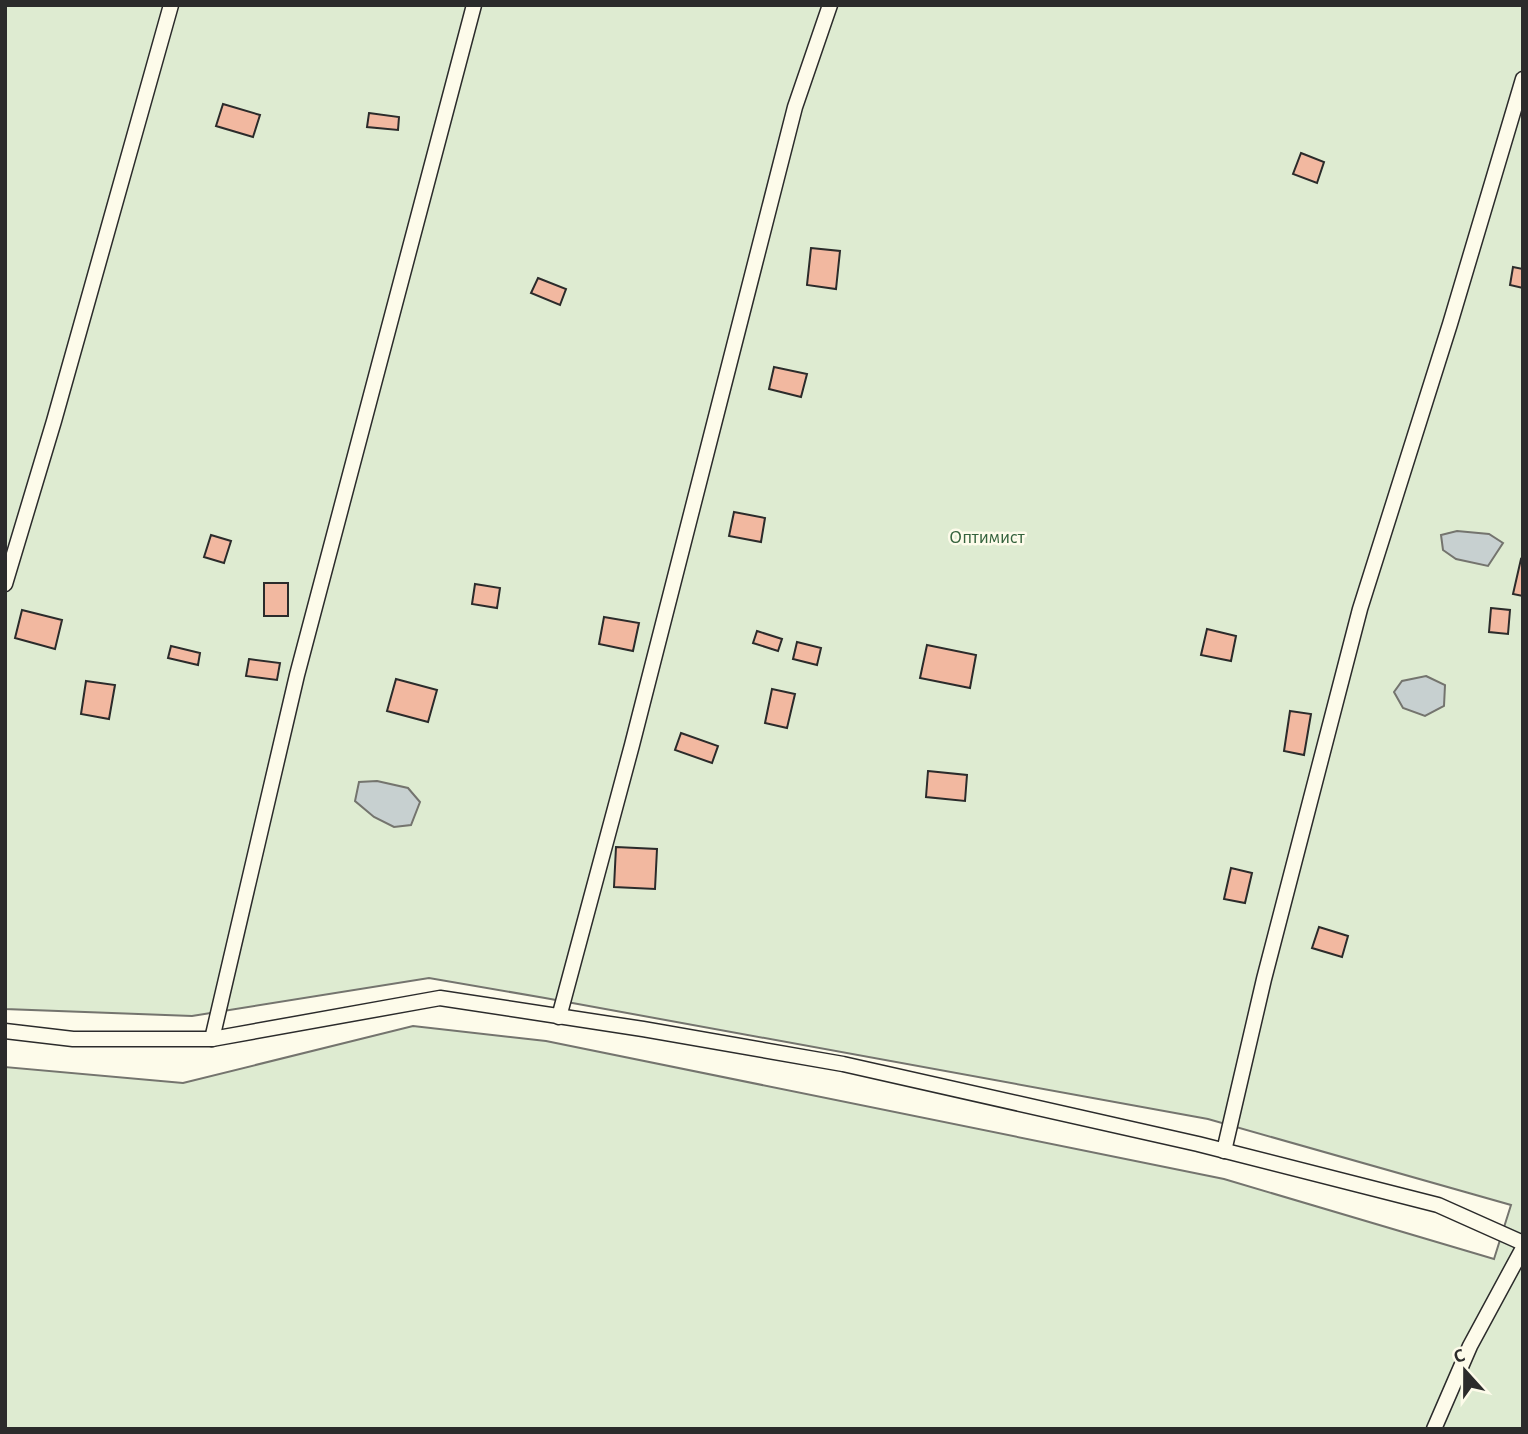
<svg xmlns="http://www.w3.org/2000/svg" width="1528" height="1434" font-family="'Alegreya Sans',sans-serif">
  <rect width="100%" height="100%" fill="#fdfbea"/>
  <path fill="#deebd1" stroke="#74746e" stroke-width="2" d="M5 5H1523V1429H5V1067L183 1083 413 1026 546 1041 1224 1179 1494 1259 1511 1205 1208 1119 545 998 429 978 192 1016 5 1009Z"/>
  <g fill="#c7d0d0" stroke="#74746e" stroke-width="2">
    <path d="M1457 531 1489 534 1503 543 1488 566 1456 559 1443 550 1441 535Z"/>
    <path d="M1426 676 1445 685 1444 706 1425 716 1403 708 1394 692 1402 681Z"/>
    <path d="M377 781 408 788 420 802 411 825 394 827 374 817 355 801 359 782Z"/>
  </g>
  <g fill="#f2b8a0" stroke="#2b2b2b" stroke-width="2">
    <path d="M223 104 260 115 253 137 216 126Z"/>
    <path d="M369 113 399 117 398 130 367 127Z"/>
    <path d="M1301 153 1324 162 1317 183 1293 174Z"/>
    <path d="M811 248 840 251 836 289 807 285Z"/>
    <path d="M1513 267 1523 269V288L1510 285Z"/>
    <path d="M538 278 566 289 560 305 531 293Z"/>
    <path d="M774 367 807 374 801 397 769 389Z"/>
    <path d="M734 512 765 518 761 542 729 536Z"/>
    <path d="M211 535 231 541 224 563 204 557Z"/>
    <path d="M1521 559 1523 560V596L1513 594Z"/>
    <rect x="264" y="583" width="24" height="33"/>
    <path d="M475 584 500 588 497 608 472 604Z"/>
    <path d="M1491 608 1510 610 1508 634 1489 632Z"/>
    <path d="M22 610 62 620 55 649 15 638Z"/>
    <path d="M604 617 639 623 633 651 599 644Z"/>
    <path d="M1207 629 1236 636 1231 661 1201 655Z"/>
    <path d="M757 631 782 639 778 651 753 643Z"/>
    <path d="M797 642 821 648 817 665 793 659Z"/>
    <path d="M927 645 976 655 970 688 920 678Z"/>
    <path d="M171 646 200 653 198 665 168 658Z"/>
    <path d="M249 659 280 663 277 680 246 676Z"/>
    <path d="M396 679 437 690 428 722 387 711Z"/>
    <path d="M86 681 115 685 109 719 81 714Z"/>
    <path d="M772 689 795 694 787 728 765 723Z"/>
    <path d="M1290 711 1311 714 1304 755 1284 751Z"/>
    <path d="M681 733 718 746 712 763 675 750Z"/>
    <path d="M928 771 967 775 965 801 926 797Z"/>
    <path d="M616 847 657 849 655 889 614 887Z"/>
    <path d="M1231 868 1252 873 1245 903 1224 899Z"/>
    <path d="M1319 927 1348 936 1342 957 1312 948Z"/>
  </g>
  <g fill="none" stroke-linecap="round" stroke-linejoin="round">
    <g stroke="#2b2b2b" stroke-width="17">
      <g id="service">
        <path d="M5 584 54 421 171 5"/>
        <path d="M559 1017 632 745 795 107 830 5"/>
        <path d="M5 1031 73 1039H212L440 998 643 1029 843 1064 1198 1144 1438 1205 1523 1243"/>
        <path d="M212 1039 297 675 474 5"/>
        <path d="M1224 1151 1264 979 1360 609 1450 324 1523 79"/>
        <path d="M1434 1429 1470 1346 1523 1248"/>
      </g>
    </g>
    <use href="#service" stroke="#fdfbea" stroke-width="14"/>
  </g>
  <g text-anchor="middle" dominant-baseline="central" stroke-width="5" stroke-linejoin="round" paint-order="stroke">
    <g font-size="19" fill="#34623c" stroke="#fdfbea">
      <text x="987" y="537">Оптимист</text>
    </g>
  </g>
  <rect width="1528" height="1434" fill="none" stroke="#2b2b2b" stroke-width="14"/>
  <g transform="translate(1465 1371) rotate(339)" stroke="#fdfbea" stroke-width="5" paint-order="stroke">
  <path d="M0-5L12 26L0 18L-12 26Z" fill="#2b2b2b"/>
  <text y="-10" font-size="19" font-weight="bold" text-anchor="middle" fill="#2b2b2b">С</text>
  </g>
</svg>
